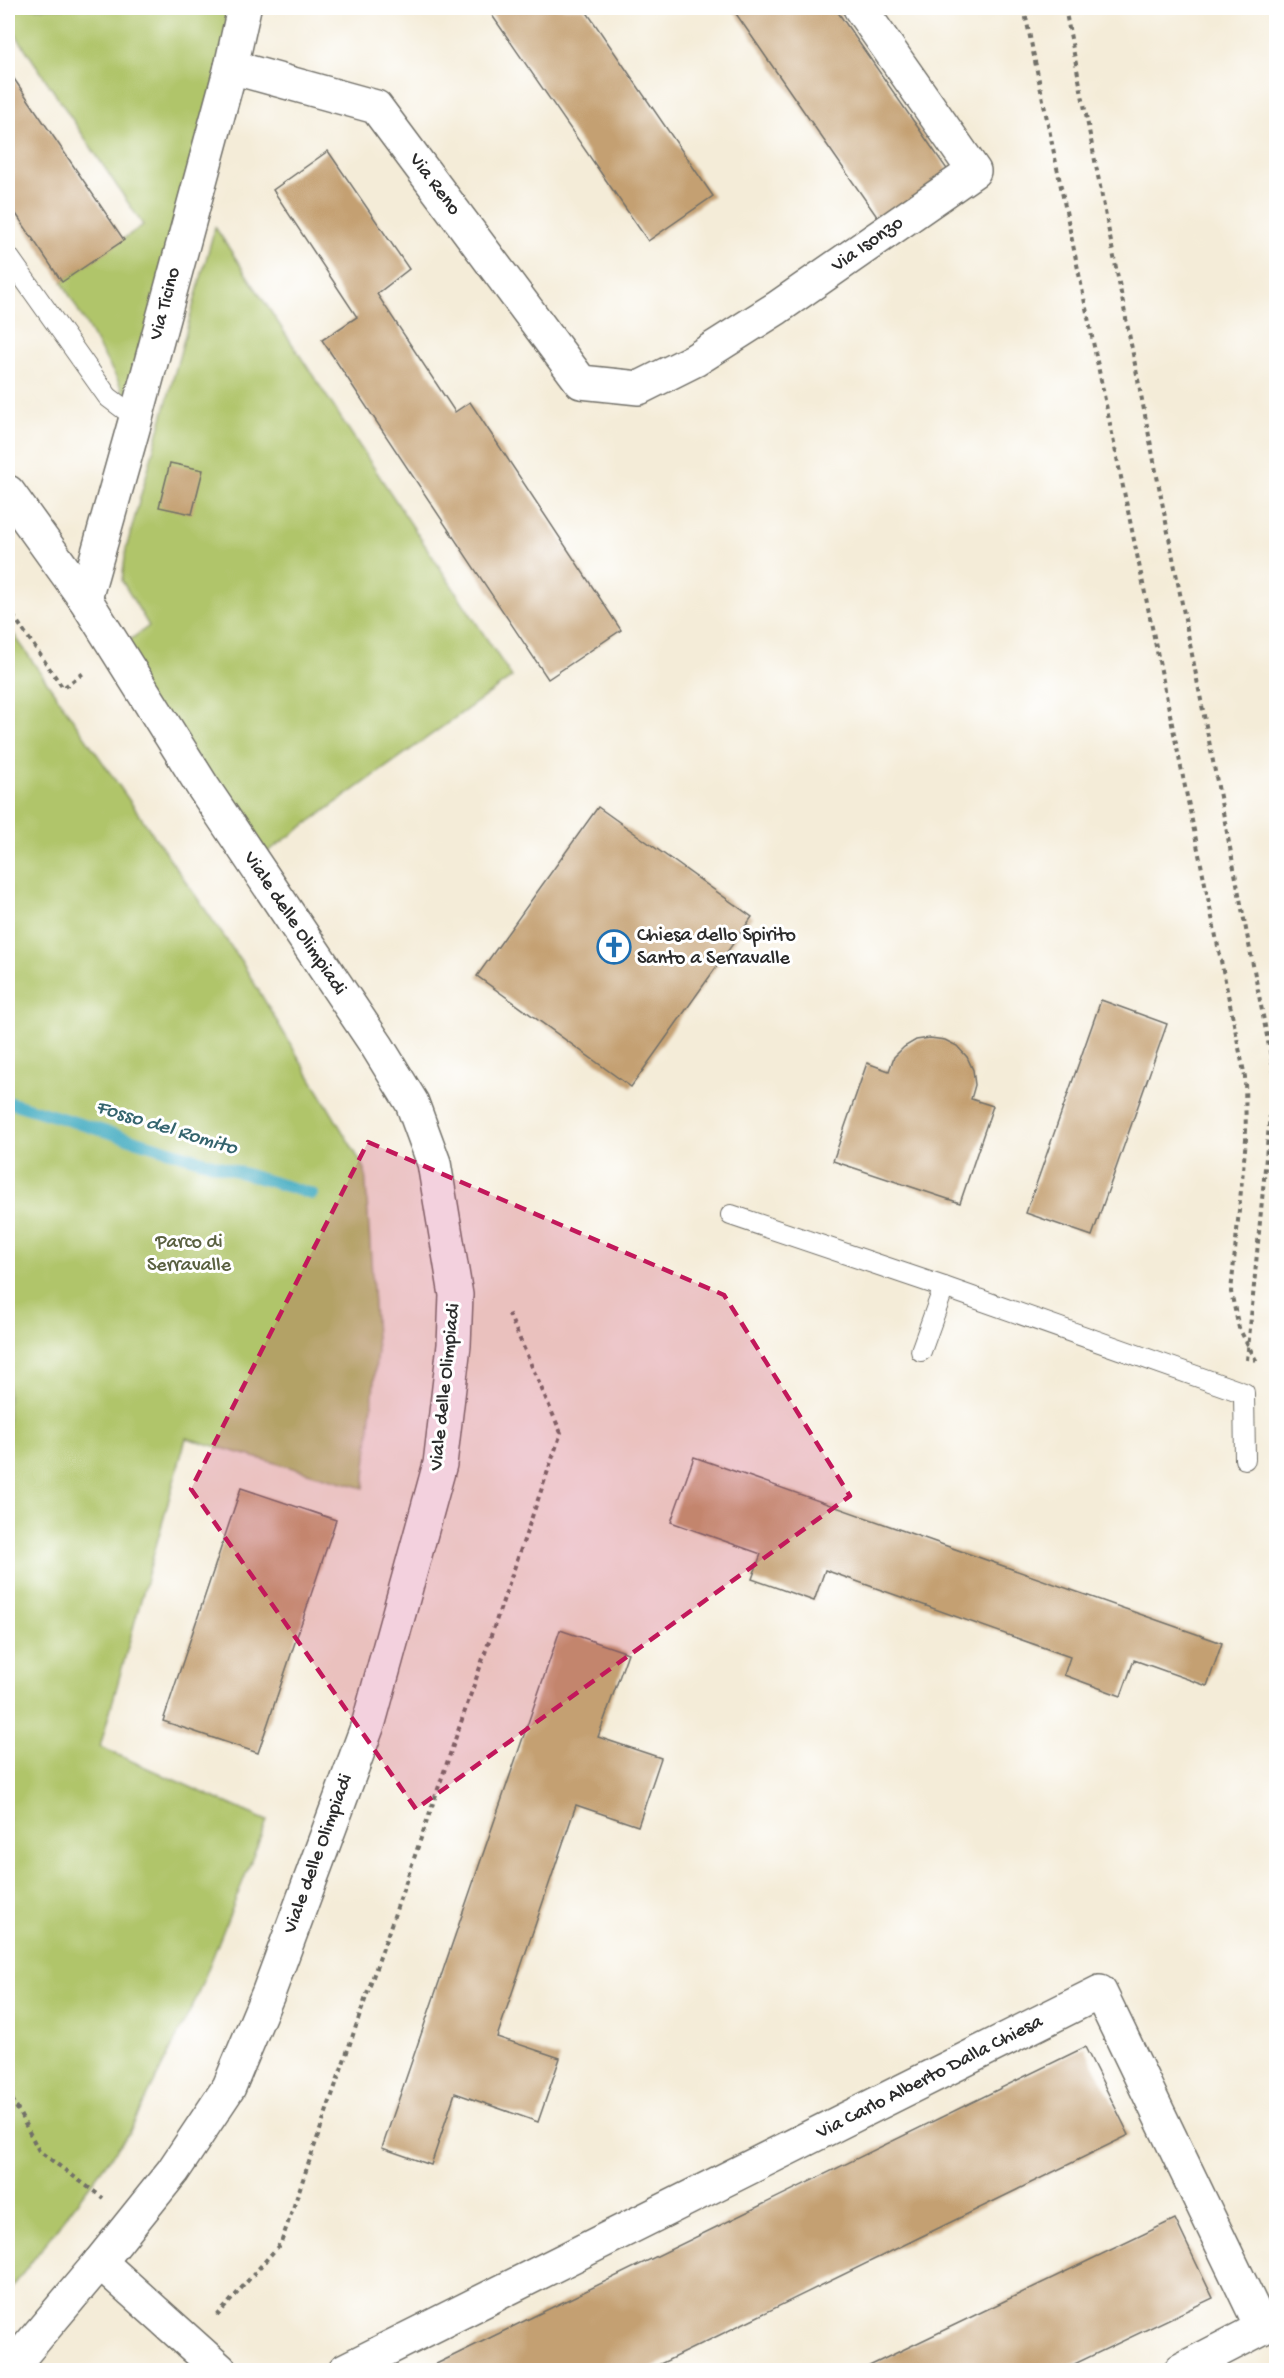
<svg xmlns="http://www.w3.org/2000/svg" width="1284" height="2378" font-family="'Gochi Hand',sans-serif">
  <rect width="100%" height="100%" fill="#fff"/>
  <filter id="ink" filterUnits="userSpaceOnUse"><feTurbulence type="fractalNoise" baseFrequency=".0167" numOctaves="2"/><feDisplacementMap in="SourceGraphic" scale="12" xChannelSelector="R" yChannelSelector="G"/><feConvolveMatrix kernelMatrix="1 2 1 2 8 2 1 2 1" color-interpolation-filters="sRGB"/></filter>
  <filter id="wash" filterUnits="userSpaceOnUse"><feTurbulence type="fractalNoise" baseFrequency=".008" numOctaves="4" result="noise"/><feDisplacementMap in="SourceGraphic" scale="24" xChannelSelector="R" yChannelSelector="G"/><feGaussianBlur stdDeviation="1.35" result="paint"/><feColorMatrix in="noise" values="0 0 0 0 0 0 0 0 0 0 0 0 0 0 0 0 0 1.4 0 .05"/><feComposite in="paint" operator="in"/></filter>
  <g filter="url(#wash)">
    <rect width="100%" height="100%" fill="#f4ecd8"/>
    <g fill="#b0c56a" stroke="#6e784a" stroke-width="1.5">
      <path d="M8 8H244L136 418 117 379 62 282 143 225 8 23Z"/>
      <path d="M215 227 512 677 252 863 117 649 149 626 122 581 126 549Z"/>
      <path d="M8 626 241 961 365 1169 377 1351 364 1488 186 1438 100 1747 267 1821 196 1999 129 2133 8 2293Z"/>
    </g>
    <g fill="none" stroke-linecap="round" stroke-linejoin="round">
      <path stroke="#40aac0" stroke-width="12" d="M8 1102 312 1194"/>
    </g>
    <g id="blocks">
      <g fill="#c4a072">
        <path d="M487 8H584L713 196 648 241Z"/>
        <path d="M732 8H835L951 175 882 224Z"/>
        <path d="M8 70 124 240 62 282 8 202Z"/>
        <path d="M328 151 409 269 377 294 455 412 470 402 621 630 548 679 322 340 357 317 273 190Z"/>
        <path d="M170 463 203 470 192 514 159 507Z"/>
        <path d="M598 807 752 917 631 1087 477 976Z"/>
        <path d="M1101 1000 1167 1024 1092 1236 1026 1213Z"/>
        <path d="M930 1038 945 1040 957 1046 967 1057 973 1070 975 1085 971 1099 993 1106 960 1203 833 1161 867 1063 889 1071 894 1057 904 1047 916 1040Z"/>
        <path d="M694 1457 1222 1643 1207 1686 1134 1660 1121 1696 1064 1675 1070 1657 825 1570 814 1601 752 1579 761 1554 671 1522Z"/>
        <path d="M241 1488 336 1520 258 1753 163 1721Z"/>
        <path d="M560 1630 628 1653 598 1737 661 1758 638 1826 576 1805 497 2037 560 2058 538 2122 455 2093 431 2165 382 2148Z"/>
        <path d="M1085 2047 1129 2135 648 2370H424Z"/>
        <path d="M1175 2219 1213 2298 1062 2370H861Z"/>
      </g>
    </g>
  </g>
  <g filter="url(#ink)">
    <use href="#blocks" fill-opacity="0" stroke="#716f68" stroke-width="1.5"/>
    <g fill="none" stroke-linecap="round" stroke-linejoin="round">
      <g stroke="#716f68" stroke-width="22">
        <g id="lane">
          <path d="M8 256 108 397 136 418"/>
          <path d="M731 1215 944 1287 1244 1393 1245 1459"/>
          <path d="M921 1351 944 1287"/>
        </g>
      </g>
      <g stroke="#716f68" stroke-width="36">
        <g id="street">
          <path d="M231 67 376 107 581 382 639 388 695 360 777 308 974 171 860 8"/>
          <path d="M8 492 85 599 203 787 377 1046 412 1103 434 1163 456 1295 454 1345 440 1464 369 1722 268 1994 229 2087 173 2171 100 2262 9 2370"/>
          <path d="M85 599 136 418 231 67 244 8"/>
          <path d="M100 2262 220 2370"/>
          <path d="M345 2370 1100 1992 1262 2328 1181 2370"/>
        </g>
      </g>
      <g stroke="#716f68" stroke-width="4" stroke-dasharray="4.5 4.5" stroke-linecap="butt">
        <path d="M1024 8 1245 1077 1246 1139 1231 1292 1239 1328 1258 1364"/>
        <path d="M1065 8 1276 1082"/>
        <path d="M8 608 63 688 85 672"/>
        <path d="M1247 1360 1274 1072"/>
        <path d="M8 1595V1605"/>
        <path d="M8 2091 39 2151 103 2198"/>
        <path d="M217 2316 281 2243 561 1433 508 1312"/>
      </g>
      <use href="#lane" stroke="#fff" stroke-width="20"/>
      <use href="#street" stroke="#fff" stroke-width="33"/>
    </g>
  </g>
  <path fill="#c2185b" fill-opacity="0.2" stroke="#c2185b" stroke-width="4.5" stroke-dasharray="12 8" stroke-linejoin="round" d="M368 1142 724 1295 850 1496 416 1809 191 1489Z"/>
  <defs>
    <g id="church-ring" transform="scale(1.725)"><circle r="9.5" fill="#fff" stroke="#1f6fb2" stroke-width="1.5"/><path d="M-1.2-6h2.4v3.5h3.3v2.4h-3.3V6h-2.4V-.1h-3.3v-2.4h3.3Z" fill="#1f6fb2"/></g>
  </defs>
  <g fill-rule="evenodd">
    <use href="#church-ring" x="614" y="947"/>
  </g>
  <g text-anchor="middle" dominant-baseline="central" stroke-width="6" stroke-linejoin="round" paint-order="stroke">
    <g font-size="20" fill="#2b2b2b" stroke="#fff">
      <text transform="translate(434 185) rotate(53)">Via Reno</text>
      <text transform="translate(868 245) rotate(-35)">Via Isonzo</text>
      <text transform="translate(166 304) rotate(-75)">Via Ticino</text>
      <text transform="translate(294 924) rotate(56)">Viale delle Olimpiadi</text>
      <text transform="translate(446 1387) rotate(-84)">Viale delle Olimpiadi</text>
      <text transform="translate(319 1854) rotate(-70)">Viale delle Olimpiadi</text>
      <text transform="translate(930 2078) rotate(-27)">Via Carlo Alberto Dalla Chiesa</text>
    </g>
    <g font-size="20" fill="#2b2b2b" stroke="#fff" text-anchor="start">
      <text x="637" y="936">Chiesa dello Spirito<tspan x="637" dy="23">Santo a Serravalle</tspan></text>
    </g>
    <g font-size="20" fill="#5a6141" stroke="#fff">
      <text x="189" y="1243">Parco di<tspan x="189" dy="23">Serravalle</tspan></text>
    </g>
    <g font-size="21" font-style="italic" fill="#34646e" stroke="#fff">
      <text transform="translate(166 1129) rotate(17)">Fosso del Romito</text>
    </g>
  </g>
  <rect width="1284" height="2378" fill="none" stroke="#fff" stroke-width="30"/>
</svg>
